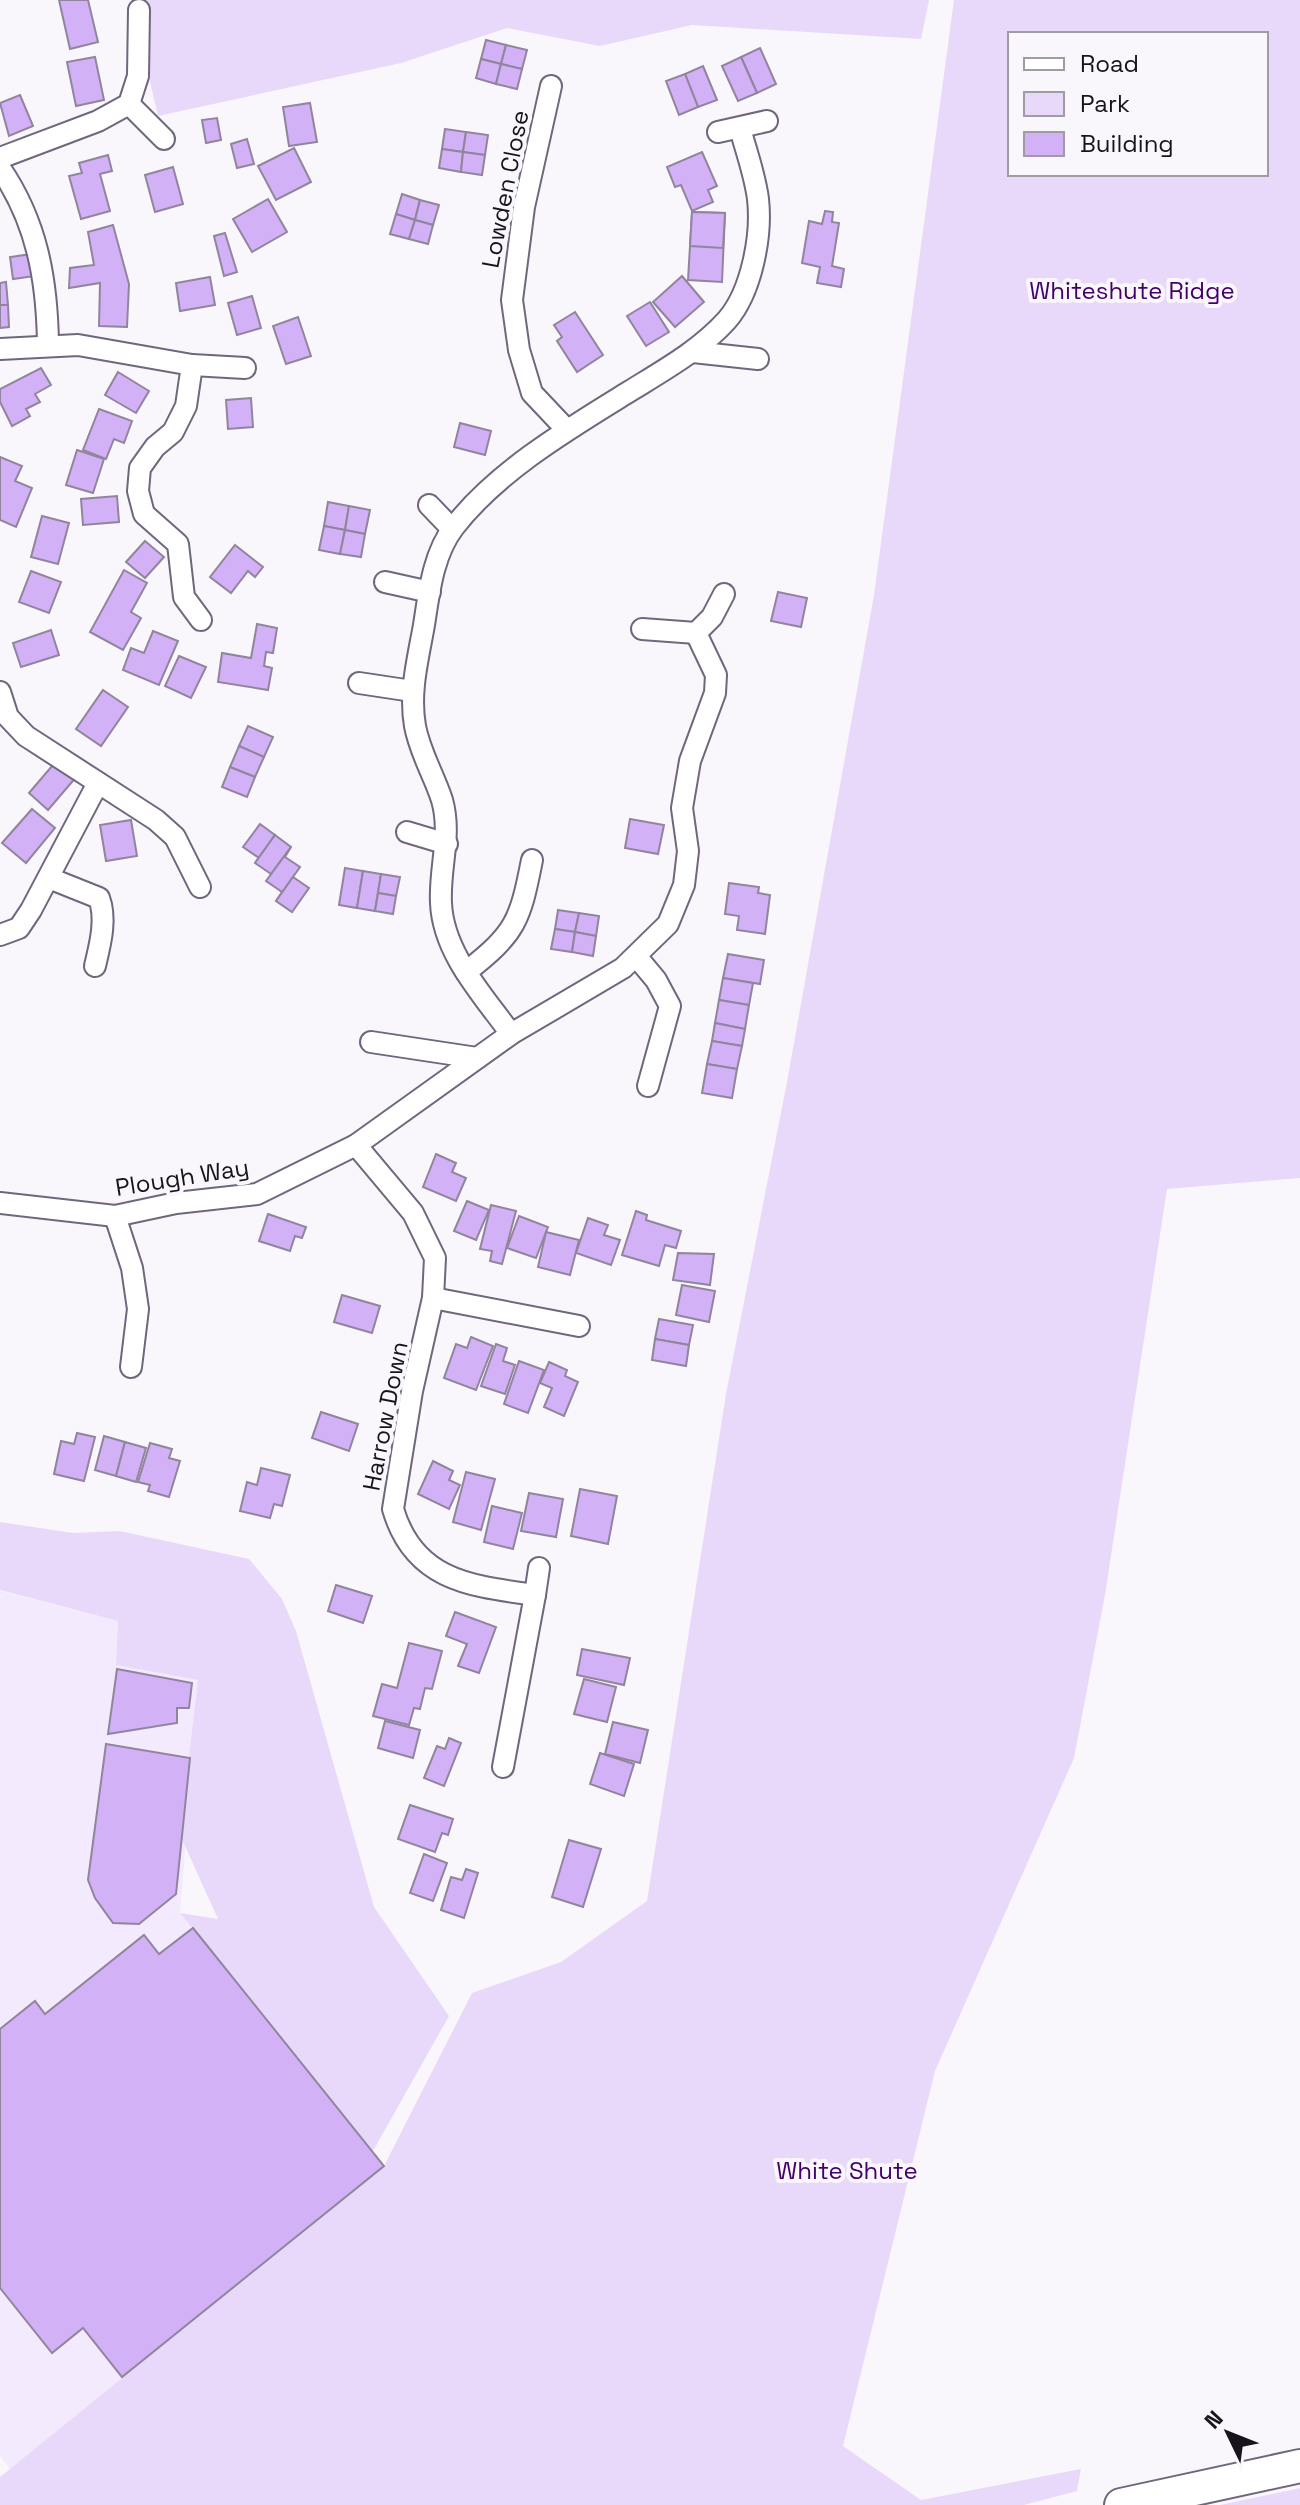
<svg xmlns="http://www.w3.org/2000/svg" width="1300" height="2505" font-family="'Space Grotesk',sans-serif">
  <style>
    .built { fill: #f3eafe }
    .green { fill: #e8d9fb; fill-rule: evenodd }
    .building { fill: #d2b1f7; stroke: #90859d; stroke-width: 2 }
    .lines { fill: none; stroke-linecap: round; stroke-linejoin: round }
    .minor-casing { stroke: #70667d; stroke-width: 24 }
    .primary-casing { stroke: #70667d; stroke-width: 36 }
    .minor { stroke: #fff; stroke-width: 20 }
    .primary { stroke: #fff; stroke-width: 32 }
    .labels { text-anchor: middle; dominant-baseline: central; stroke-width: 8; stroke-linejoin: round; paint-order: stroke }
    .street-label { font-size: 24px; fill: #18141d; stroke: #f9f7fc }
    .park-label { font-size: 24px; fill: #43006b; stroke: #f9f7fc }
  </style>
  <rect width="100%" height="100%" fill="#f9f7fc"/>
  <path class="built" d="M0 1591 118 1621 116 1665 199 1680 180 1913 384 2166 11 2470 0 2456Z"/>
  <g class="green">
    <path d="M131 0H929L921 39 692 25 600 46 507 28 401 63 158 116Z"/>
    <path d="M954 0H1300V1178L1167 1189 1105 1595 1074 1758 935 2071 843 2446 921 2500 1081 2469 1077 2491 1024 2505H0V2477L384 2166 472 1993 561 1962 647 1901 726 1394 787 1082 874 595ZM1010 34H1266V174H1010Z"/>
    <path d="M0 1522 73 1533 120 1531 249 1559 282 1599 296 1631 374 1907 449 2016 373 2151 180 1913 218 1919 180 1835 198 1680 116 1665 118 1621 0 1590Z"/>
    <path d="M1300 2488V2505H1220Z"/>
  </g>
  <g class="building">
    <path d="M59 0H88L98 42 70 49Z"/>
    <path d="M486 40 506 45 501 64 481 59Z"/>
    <path d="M506 45 527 50 522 69 501 64Z"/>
    <path d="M760 48 776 84 757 93 741 57Z"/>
    <path d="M95 57 104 100 76 106 67 62Z"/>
    <path d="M741 57 757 93 738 101 722 66Z"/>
    <path d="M481 59 501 64 496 84 476 78Z"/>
    <path d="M501 64 522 69 517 89 496 84Z"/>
    <path d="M703 66 717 100 698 107 685 74Z"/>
    <path d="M685 74 698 107 679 115 666 81Z"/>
    <path d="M20 95 33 126 9 136 0 103Z"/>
    <path d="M310 103 317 142 289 146 283 107Z"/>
    <path d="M217 118 221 140 206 143 202 120Z"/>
    <path d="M445 129 466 132 463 152 442 149Z"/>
    <path d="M466 132 488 135 485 155 463 152Z"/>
    <path d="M247 139 254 164 237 168 231 144Z"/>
    <path d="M294 148 311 182 276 200 258 166Z"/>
    <path d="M442 149 463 152 461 172 439 168Z"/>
    <path d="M463 152 485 155 482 175 461 172Z"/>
    <path d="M702 152 717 186 708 190 713 202 692 211 681 185 675 187 667 167Z"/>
    <path d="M108 155 112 171 100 174 110 211 81 219 69 176 82 173 79 163Z"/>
    <path d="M173 167 183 204 155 212 145 175Z"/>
    <path d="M402 194 420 200 415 220 396 214Z"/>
    <path d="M268 199 287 232 252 252 233 219Z"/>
    <path d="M420 200 439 205 433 225 415 220Z"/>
    <path d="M825 211 833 212 832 222 839 223 832 266 844 269 841 287 817 283 820 267 802 263 809 221 822 224Z"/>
    <path d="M692 212 725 213 722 282 688 280Z"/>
    <path d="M692 212 725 213 723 248 690 246Z"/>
    <path d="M396 214 415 220 409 239 390 234Z"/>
    <path d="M415 220 433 225 428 244 409 239Z"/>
    <path d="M113 225 129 284 127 327 99 326 100 283 69 288 70 268 94 265 88 232Z"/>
    <path d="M225 233 237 272 224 276 214 236Z"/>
    <path d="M32 254 35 276 13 279 10 257Z"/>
    <path d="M682 276 704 302 675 327 653 302Z"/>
    <path d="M210 277 215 305 180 311 176 283Z"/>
    <path d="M6 282 8 305H0V283Z"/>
    <path d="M252 296 261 328 237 335 228 303Z"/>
    <path d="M650 302 669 332 646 346 627 316Z"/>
    <path d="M0 305H8L9 327 0 328Z"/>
    <path d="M575 312 603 355 577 372 557 341 562 337 554 325Z"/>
    <path d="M298 317 311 356 286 364 273 326Z"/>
    <path d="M41 368 51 385 35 394 40 402 26 409 30 416 12 426 0 402V389Z"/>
    <path d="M118 372 149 391 136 413 105 395Z"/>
    <path d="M251 398 253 427 228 429 226 400Z"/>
    <path d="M99 409 132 421 124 443 114 439 106 459 83 450Z"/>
    <path d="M460 423 491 431 485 455 454 447Z"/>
    <path d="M77 450 104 459 93 493 66 485Z"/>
    <path d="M0 457 22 466 15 481 32 488 16 527 0 520Z"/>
    <path d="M117 496 119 522 83 525 81 499Z"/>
    <path d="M328 502 349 506 345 530 324 526Z"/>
    <path d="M349 506 370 510 365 534 345 530Z"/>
    <path d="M42 516 69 523 58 564 31 557Z"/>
    <path d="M324 526 345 530 340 554 319 550Z"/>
    <path d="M345 530 365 534 361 557 340 554Z"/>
    <path d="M145 541 164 557 145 578 126 562Z"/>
    <path d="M235 545 263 567 255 577 248 571 231 593 210 577Z"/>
    <path d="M124 570 147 583 131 612 141 618 123 650 90 632Z"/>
    <path d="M31 571 61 582 49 613 19 602Z"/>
    <path d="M778 592 807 598 801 627 771 621Z"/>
    <path d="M257 624 277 628 273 653 266 652 264 666 272 668 268 690 218 682 222 653 251 658Z"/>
    <path d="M51 630 59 655 21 667 13 643Z"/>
    <path d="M153 631 178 641 159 685 123 670 131 648 144 653Z"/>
    <path d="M179 656 206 667 191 698 165 686Z"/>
    <path d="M103 690 128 707 101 746 76 729Z"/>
    <path d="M248 726 273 737 264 757 239 746Z"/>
    <path d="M239 746 264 757 255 777 230 767Z"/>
    <path d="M58 759 77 776 48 810 29 793Z"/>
    <path d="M230 767 255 777 247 797 222 787Z"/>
    <path d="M32 809 55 828 26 863 2 843Z"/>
    <path d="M630 819 664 825 658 854 625 848Z"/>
    <path d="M131 820 137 856 106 861 100 825Z"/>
    <path d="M260 824 275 835 255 863 259 858 243 847Z"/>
    <path d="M275 835 291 847 271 874 255 863Z"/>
    <path d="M291 847 285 857 300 867 276 901 282 892 266 881Z"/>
    <path d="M345 868 363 871 357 908 339 905Z"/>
    <path d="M363 871 381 874 375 911 357 908Z"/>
    <path d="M381 874 400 877 396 896 378 893Z"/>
    <path d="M293 877 309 888 292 912 276 901Z"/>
    <path d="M729 883 759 887 758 893 770 895 765 934 737 930 739 916 725 914Z"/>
    <path d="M378 893 396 896 393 914 375 911Z"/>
    <path d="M558 910 579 913 575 932 555 929Z"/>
    <path d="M579 913 599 916 596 936 575 932Z"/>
    <path d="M555 929 575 932 572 952 551 949Z"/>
    <path d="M575 932 596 936 593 956 572 952Z"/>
    <path d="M728 954 764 960 760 984 723 978Z"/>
    <path d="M723 978 753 983 749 1005 719 1000Z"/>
    <path d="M719 1000 749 1005 745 1029 715 1023Z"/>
    <path d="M715 1023 745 1029 742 1046 712 1041Z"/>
    <path d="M712 1041 742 1046 737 1069 707 1064Z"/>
    <path d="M707 1064 737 1069 732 1098 702 1093Z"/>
    <path d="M436 1154 456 1163 452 1172 466 1178 456 1201 423 1187Z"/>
    <path d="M467 1201 489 1210 476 1240 454 1231Z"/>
    <path d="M491 1205 516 1211 502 1264 490 1261 492 1251 480 1249Z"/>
    <path d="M636 1211 647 1215 646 1220 681 1231 676 1248 665 1245 659 1266 622 1255Z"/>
    <path d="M268 1214 306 1227 302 1238 295 1236 290 1251 259 1241Z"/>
    <path d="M519 1216 548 1227 536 1258 507 1248Z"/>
    <path d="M588 1218 608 1225 604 1235 620 1240 611 1265 576 1253Z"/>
    <path d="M546 1232 579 1240 570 1275 538 1267Z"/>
    <path d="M678 1253 714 1254 710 1285 673 1280Z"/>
    <path d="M682 1285 715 1291 709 1322 676 1315Z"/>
    <path d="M342 1295 380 1306 372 1333 334 1322Z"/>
    <path d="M659 1319 693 1325 689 1345 655 1339Z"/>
    <path d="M471 1337 493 1346 476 1390 444 1378 456 1344 467 1348Z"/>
    <path d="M655 1339 689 1345 686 1366 652 1360Z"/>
    <path d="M496 1344 507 1348 503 1361 515 1365 505 1394 481 1386Z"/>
    <path d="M519 1361 544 1370 528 1413 504 1404Z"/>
    <path d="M549 1362 567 1370 565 1376 578 1382 564 1416 544 1407 552 1388 540 1383Z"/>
    <path d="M321 1412 358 1424 349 1451 312 1438Z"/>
    <path d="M77 1433 95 1437 84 1481 54 1474 61 1441 74 1444Z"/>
    <path d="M104 1436 125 1442 116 1476 95 1470Z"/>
    <path d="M125 1442 146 1448 136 1482 116 1476Z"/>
    <path d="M150 1443 172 1449 169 1458 180 1461 169 1497 148 1491 150 1485 138 1482Z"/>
    <path d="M433 1461 453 1471 449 1480 460 1485 449 1509 418 1494Z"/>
    <path d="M261 1468 290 1475 282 1506 274 1504 270 1518 240 1511 247 1482 257 1485Z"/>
    <path d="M466 1472 495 1479 481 1530 453 1522Z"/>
    <path d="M580 1489 617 1496 608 1544 571 1536Z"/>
    <path d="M529 1493 563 1499 556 1537 521 1531Z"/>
    <path d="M492 1506 522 1513 513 1549 484 1542Z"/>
    <path d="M336 1585 372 1596 363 1623 328 1611Z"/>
    <path d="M455 1612 496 1627 479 1673 458 1666 467 1644 446 1636Z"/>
    <path d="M409 1643 442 1651 432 1689 425 1688 420 1709 414 1708 409 1725 373 1716 382 1684 397 1688Z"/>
    <path d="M582 1649 630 1658 624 1685 577 1675Z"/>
    <path d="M117 1669 192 1683 189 1708H177V1723L108 1734Z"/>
    <path d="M584 1679 616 1687 607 1722 574 1714Z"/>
    <path d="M385 1721 420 1730 413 1758 378 1748Z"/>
    <path d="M613 1722 648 1730 640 1763 605 1754Z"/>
    <path d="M449 1738 461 1743 444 1786 424 1778 437 1746 445 1749Z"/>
    <path d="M106 1744 190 1758 176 1894 139 1924 113 1923 95 1898 88 1880Z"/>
    <path d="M600 1753 634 1764 624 1796 590 1784Z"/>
    <path d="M410 1805 453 1819 448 1835 442 1833 435 1852 398 1839Z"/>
    <path d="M569 1840 601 1849 583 1907 552 1897Z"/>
    <path d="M424 1854 447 1863 433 1901 410 1893Z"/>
    <path d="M466 1869 478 1873 464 1918 441 1910 451 1877 462 1880Z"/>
    <path d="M193 1928 384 2166 122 2377 83 2328 52 2353 0 2288V2029L35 2001 45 2014 144 1935 159 1954Z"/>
  </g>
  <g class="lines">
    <g class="minor-casing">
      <g id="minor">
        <path d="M551 86 524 207 512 300 519 350 532 393 566 429"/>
        <path d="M129 104 164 139"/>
        <path d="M718 132 767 121"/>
        <path d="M0 158 98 121 129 104 138 76 139 10"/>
        <path d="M0 168C37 222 47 279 48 344"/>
        <path d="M0 349 78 345 192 365 186 406 173 432 155 447 140 468 138 491 144 514 178 544 184 597 201 620"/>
        <path d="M693 352 758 359"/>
        <path d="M192 365 245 368"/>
        <path d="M429 505 452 529"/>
        <path d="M385 582 430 592"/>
        <path d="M642 629 696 633 712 617 724 594"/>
        <path d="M359 683 412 691"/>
        <path d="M0 692 8 717 26 736 156 820 175 837 200 887"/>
        <path d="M407 832 447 844"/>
        <path d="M49 878 99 898C107 919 100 945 95 966"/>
        <path d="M0 935 19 928 31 910 98 783"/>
        <path d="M636 956 656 980 670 1006 648 1086"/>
        <path d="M466 972C516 933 520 921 532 860"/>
        <path d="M511 1034C483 995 443 953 441 903 439 868 452 835 442 800 434 775 420 753 415 726 409 692 418 659 424 625 429 593 433 554 454 527 497 471 570 428 630 391 664 370 700 350 727 320 752 291 762 235 758 199 755 175 746 151 740 128"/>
        <path d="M371 1042 477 1058"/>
        <path d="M356 1145 413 1213 435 1258 433 1298 412 1391 393 1509C414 1581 471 1586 535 1595L503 1767"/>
        <path d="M0 1203 115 1216 176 1203 257 1194 356 1145 511 1034 623 968 668 924 684 885 688 851 682 808 690 761 715 693 716 675 696 633"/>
        <path d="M115 1216 132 1268 138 1309 131 1367"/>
        <path d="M433 1298 579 1326"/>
        <path d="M535 1595 539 1568"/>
      </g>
    </g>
    <g class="primary-casing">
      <path id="primary" d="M1121 2505 1300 2466"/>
    </g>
    <use href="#minor" class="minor"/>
    <use href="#primary" class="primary"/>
  </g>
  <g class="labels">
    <g class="street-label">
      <text transform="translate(505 189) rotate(-79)">Lowden Close</text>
      <text transform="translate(182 1177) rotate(-9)">Plough Way</text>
      <text transform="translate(385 1416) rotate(-79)">Harrow Down</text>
    </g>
    <g class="park-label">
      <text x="1132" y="290">Whiteshute Ridge</text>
      <text x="847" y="2170">White Shute</text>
    </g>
  </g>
  <rect x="1008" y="32" width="260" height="144" fill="#f9f7fc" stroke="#9f9ca3" stroke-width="2"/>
  <rect x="1024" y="58" width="40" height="12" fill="#ffffff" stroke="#9f9ca3" stroke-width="2"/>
  <text x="1080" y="72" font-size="24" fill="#18141d">Road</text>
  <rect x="1024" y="92" width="40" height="24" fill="#e8d9fb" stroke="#9f9ca3" stroke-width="2"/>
  <text x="1080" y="112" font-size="24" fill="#18141d">Park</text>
  <rect x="1024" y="132" width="40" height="24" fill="#d2b1f7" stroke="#9f9ca3" stroke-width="2"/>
  <text x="1080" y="152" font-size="24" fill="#18141d">Building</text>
  <g transform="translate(1228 2433) rotate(313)" stroke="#f9f7fc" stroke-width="6" paint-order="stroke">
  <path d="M0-6L14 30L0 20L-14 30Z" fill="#18141d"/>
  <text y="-12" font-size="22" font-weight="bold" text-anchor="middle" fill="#18141d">N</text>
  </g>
</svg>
